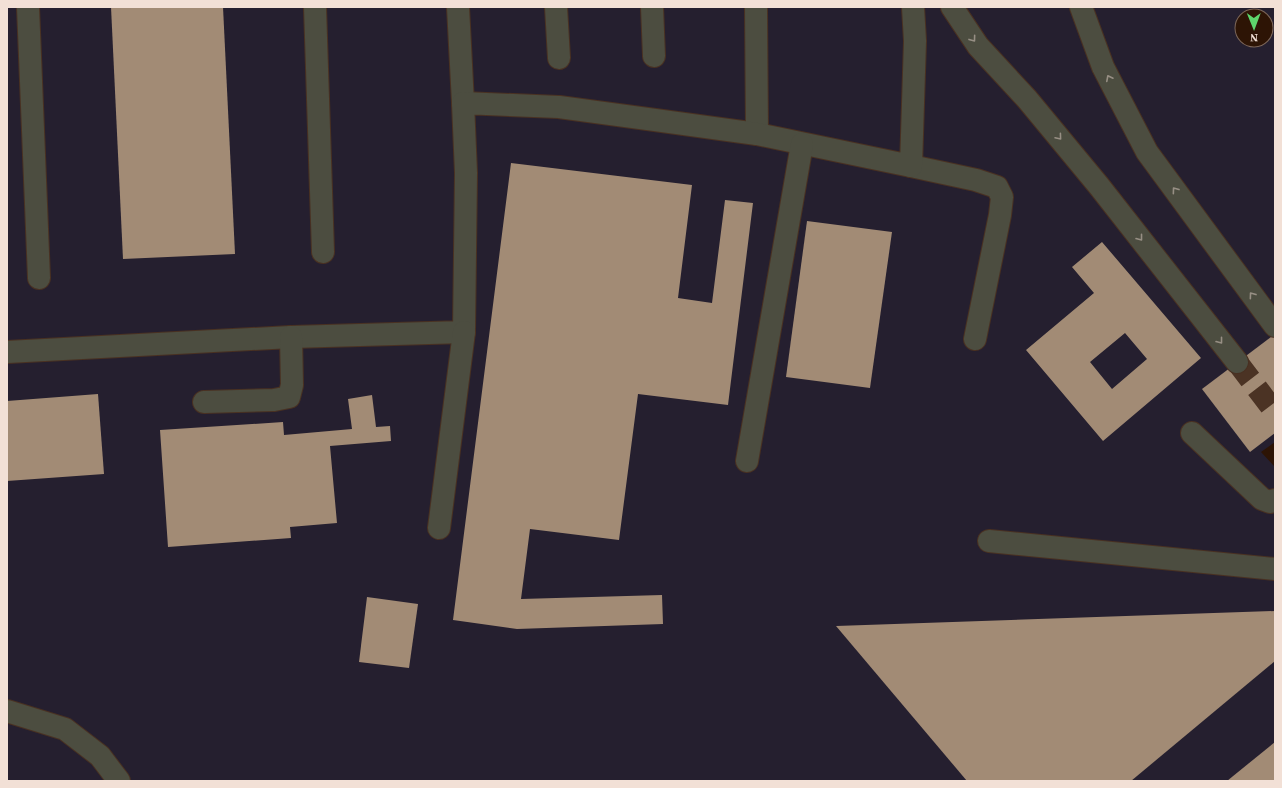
<svg xmlns="http://www.w3.org/2000/svg" width="1282" height="788" font-family="'Source Serif 4',serif">
  <style>
    .industrial { fill: #251f2f; fill-rule: evenodd }
    .building { fill: #a28b75; fill-rule: evenodd }
    .lines { fill: none; stroke-linecap: round; stroke-linejoin: round }
    .minor-tunnel { stroke: #4b3324; stroke-width: 22; stroke-dasharray: 22 11; stroke-linecap: butt }
    .minor-casing { stroke: #493122; stroke-width: 24 }
    .minor { stroke: #4c4d40; stroke-width: 22 }
    .oneway { stroke: #978f84 }
  </style>
  <rect width="100%" height="100%" fill="#2d1405"/>
  <path class="industrial" d="M7 7H1275V442L1261 452 1275 467V781H7ZM1242 16H1266V40H1242Z"/>
  <g class="building">
    <path d="M111 7H223L235 254 123 259Z"/>
    <path d="M511 163 692 185 678 298 712 303 725 200 753 203 728 405 638 394 619 540 530 529 521 599 662 595 663 624 517 629 453 620Z"/>
    <path d="M807 221 892 232 870 388 786 377Z"/>
    <path d="M1102 242 1201 358 1103 441 1026 350 1094 293 1072 267ZM1125 333 1147 359 1112 389 1090 362Z"/>
    <path d="M1275 334V433L1250 452 1202 389Z"/>
    <path d="M98 394 104 474 7 481V401Z"/>
    <path d="M372 395 376 427 390 426 391 441 330 446 337 523 290 527 291 538 168 547 160 430 283 422 284 435 352 429 348 399Z"/>
    <path d="M367 597 418 604 409 668 359 662Z"/>
    <path d="M1275 611V661L1131 781H967L836 626Z"/>
    <path d="M1275 742V781H1227Z"/>
  </g>
  <g class="lines">
    <path class="minor-tunnel" d="M1237 362 1275 412"/>
    <g class="minor-casing">
      <g id="minor">
        <path d="M28 7 39 278"/>
        <path d="M315 7 323 252"/>
        <path d="M458 7 463 103"/>
        <path d="M556 7 559 58"/>
        <path d="M652 7 654 56"/>
        <path d="M756 7 757 134"/>
        <path d="M952 7 978 46 1027 99 1099 186 1237 362"/>
        <path d="M1081 7 1103 67 1147 152 1275 326"/>
        <path d="M911 166 976 180 997 187 1002 197 1000 215 975 339"/>
        <path d="M7 352 291 337 464 332 466 173 463 103 559 107 655 120 757 134 911 166 915 41 913 7"/>
        <path d="M204 402 274 400 289 397 292 385 291 337"/>
        <path d="M1192 433 1262 499 1270 502 1275 500"/>
        <path d="M747 461 802 144"/>
        <path d="M439 528 464 332"/>
        <path d="M989 541 1275 569"/>
        <path d="M7 711 65 729 100 756 119 781"/>
      </g>
    </g>
    <use href="#minor" class="minor"/>
  </g>
  <defs><path id="oneway-chevron" d="M-2-3.5L2.5 0L-2 3.5" fill="none" stroke-width="1.6" stroke-linecap="round" stroke-linejoin="round"/></defs>
  <g class="oneway">
    <use href="#oneway-chevron" transform="translate(973 39) rotate(54)"/>
    <use href="#oneway-chevron" transform="translate(1109 78) rotate(-117)"/>
    <use href="#oneway-chevron" transform="translate(1059 137) rotate(50)"/>
    <use href="#oneway-chevron" transform="translate(1175 190) rotate(-126)"/>
    <use href="#oneway-chevron" transform="translate(1140 238) rotate(52)"/>
    <use href="#oneway-chevron" transform="translate(1252 295) rotate(-126)"/>
    <use href="#oneway-chevron" transform="translate(1220 341) rotate(52)"/>
  </g>
  <rect width="1282" height="788" fill="none" stroke="#f2e0d6" stroke-width="16"/>
  <g transform="translate(1254 28) rotate(179)"><circle r="19" fill="#2d1405" stroke="#7c6659"/>
  <path d="M0-3L7 15L0 10L-7 15Z" fill="#5ed56c"/>
  <text y="-6" font-size="11" font-weight="bold" text-anchor="middle" fill="#f2e0d6">N</text>
  </g>
</svg>
